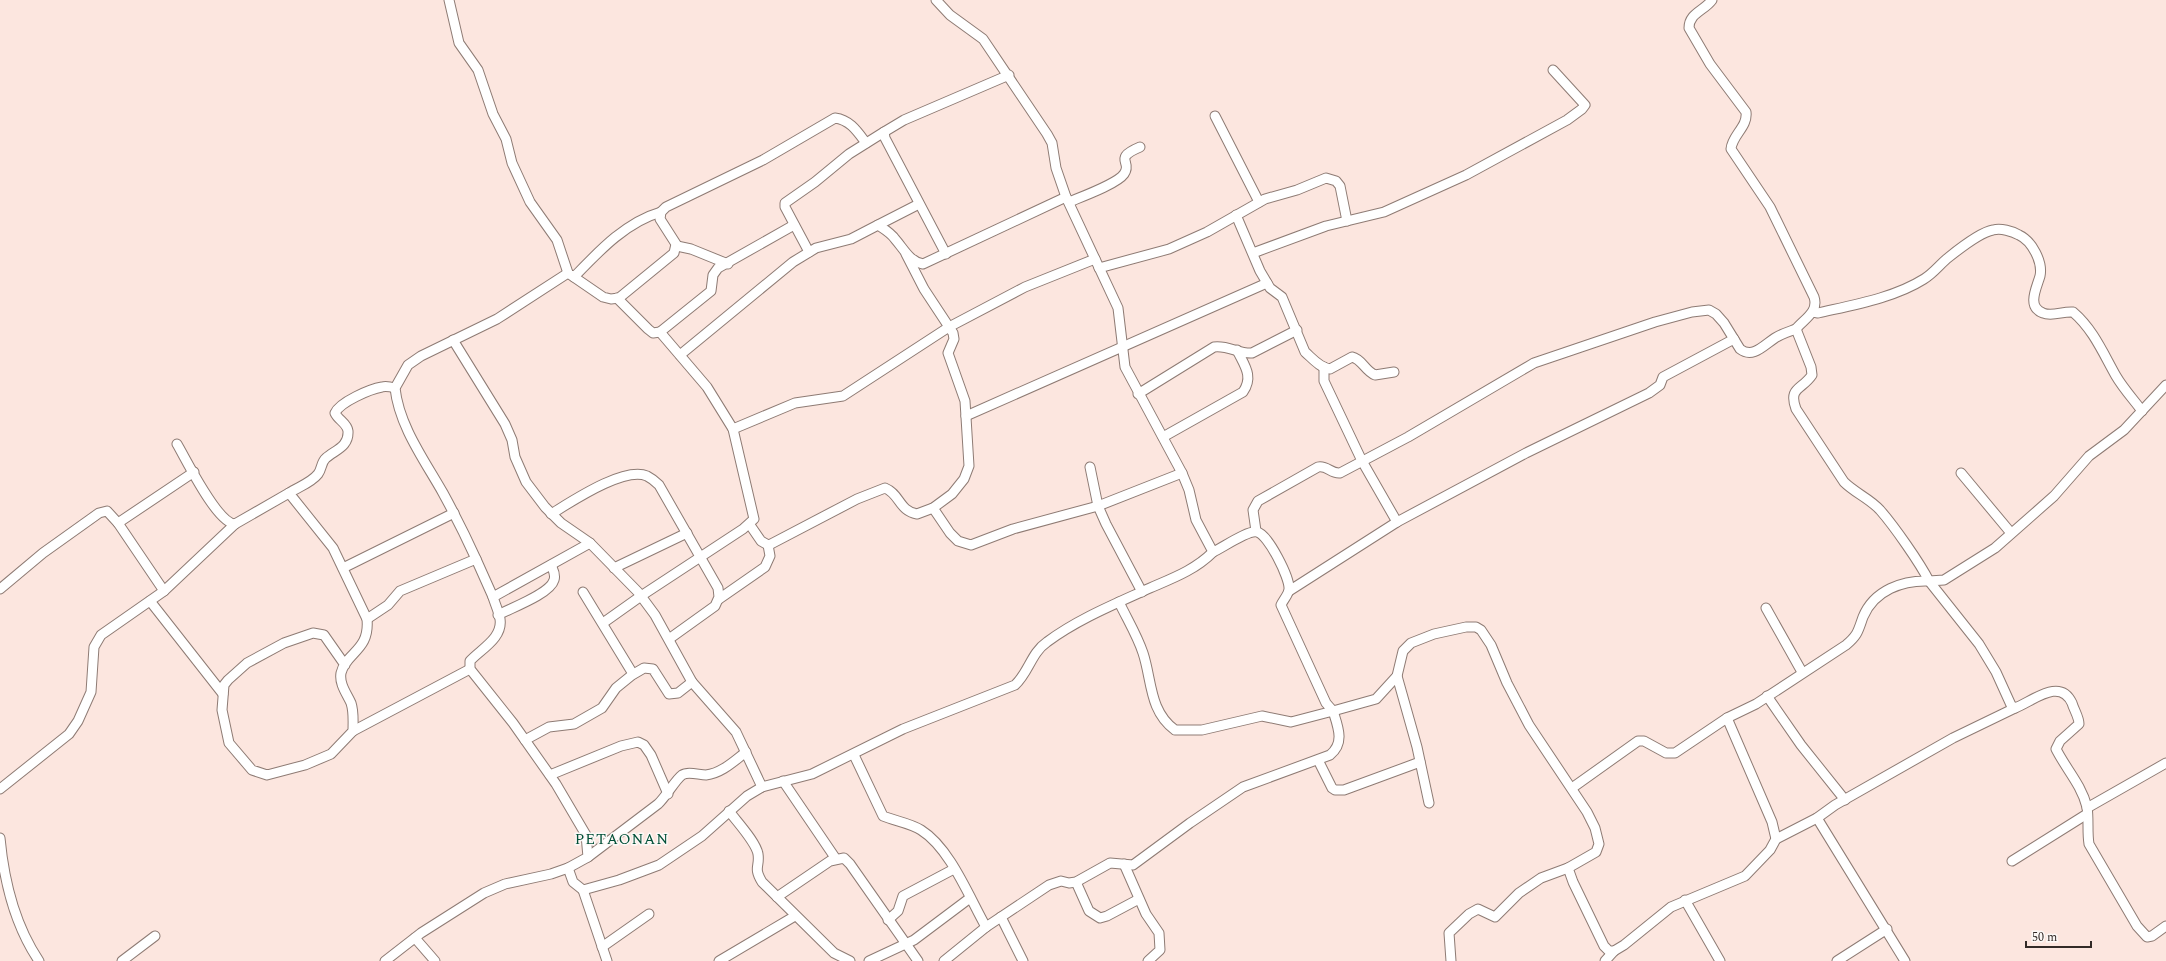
<svg xmlns="http://www.w3.org/2000/svg" width="2166" height="961" font-family="Spectral,serif">
  <style>
    .lines { fill: none; stroke-linecap: round; stroke-linejoin: round }
    .street-casing { stroke: #8e7b74; stroke-width: 11 }
    .street { stroke: #fff; stroke-width: 9 }
    .labels { text-anchor: middle; dominant-baseline: central; stroke-width: 3; stroke-linejoin: round; paint-order: stroke }
    .quarter-label { font-size: 15px; letter-spacing: 1px; fill: #004f37; stroke: #fcf8f6 }
  </style>
  <rect width="100%" height="100%" fill="#fce6df"/>
  <g class="lines">
    <g class="street-casing">
      <g id="street">
        <path d="M449 0 459 43 478 70 493 114 506 139 512 163 530 202 557 240 568 273 603 297 611 299 619 298 674 253 676 244 660 219 661 212 666 207 763 160 835 118C850 120 857 131 866 143"/>
        <path d="M1712 0C1704 11 1689 13 1689 28L1710 64 1746 112C1748 127 1732 135 1731 149L1770 207 1814 297C1819 312 1804 319 1796 329"/>
        <path d="M1215 116 1259 202"/>
        <path d="M1069 202C1081 197 1117 184 1124 174 1133 161 1112 159 1140 147"/>
        <path d="M1236 215 1260 271 1270 288 1282 297 1305 352C1312 358 1320 368 1330 369L1352 357C1362 359 1365 371 1375 375L1394 372"/>
        <path d="M878 225 919 204"/>
        <path d="M677 246 691 249 728 264"/>
        <path d="M809 252 785 207V203L815 182 849 154 884 132"/>
        <path d="M1253 253 1326 226 1384 212 1466 175 1567 120 1582 109 1585 105 1553 70"/>
        <path d="M946 254 885 138 884 132 904 120 1009 75"/>
        <path d="M1099 268 1169 249 1207 232 1265 199 1297 190 1326 178 1336 181 1340 186 1347 221"/>
        <path d="M574 277C599 251 626 222 661 212"/>
        <path d="M617 298 648 329 653 333 660 332"/>
        <path d="M1813 312 1818 313C1853 305 1894 298 1924 279 1934 273 1940 264 1949 257 1959 249 1981 232 1993 230 2001 228 2012 231 2019 235 2032 241 2043 262 2040 276 2037 287 2026 307 2043 313 2052 317 2063 311 2073 312 2093 329 2103 353 2116 376 2123 388 2133 399 2142 411"/>
        <path d="M453 340 505 424 512 440 515 457 526 482 545 507 561 523 590 543 638 592 655 615 692 682 736 732 762 787"/>
        <path d="M680 355 793 262 816 248 851 239 878 225C884 229 891 233 895 239 904 249 909 261 923 264L1066 197"/>
        <path d="M1324 367V381L1362 461 1397 522"/>
        <path d="M2166 385 2124 430 2089 456 2054 496 1995 548 1944 580 1929 581 1979 644 1996 672 2011 705 2015 708C2033 701 2060 677 2072 703 2074 710 2079 717 2079 724L2060 741 2056 749C2066 769 2081 784 2087 807 2089 819 2087 832 2089 844L2137 926 2147 937 2152 936 2166 926"/>
        <path d="M1138 394 1214 347C1228 345 1239 354 1252 353L1297 330"/>
        <path d="M966 416 1267 283"/>
        <path d="M733 429 795 403 843 396 949 327 1025 287 1095 259"/>
        <path d="M1163 437 1243 392C1254 376 1244 365 1237 350"/>
        <path d="M177 444C187 461 217 523 235 524L289 493"/>
        <path d="M1090 467 1098 506 1106 524 1142 592"/>
        <path d="M1961 473 2011 533"/>
        <path d="M933 508 950 533 958 541 971 545 1013 529 1098 506 1182 473"/>
        <path d="M551 514C571 502 624 466 647 476 651 478 656 482 659 485L718 588 719 597 715 606 669 639"/>
        <path d="M118 523 194 472"/>
        <path d="M750 525 761 541 768 545 771 544 857 499 885 488C900 494 899 511 917 514L933 508 952 494 964 479 969 466 965 401 948 353 954 339 953 333 924 289 906 254"/>
        <path d="M1256 531 1253 510 1258 501 1318 467C1327 465 1331 474 1340 473L1408 437 1534 363 1655 322 1692 312 1709 310 1716 314 1724 323 1740 349C1753 359 1764 345 1775 338 1781 334 1788 332 1796 329L1811 367 1812 375C1802 390 1788 387 1796 409L1844 482C1855 493 1869 498 1880 510 1894 526 1920 563 1929 581 1903 580 1874 590 1863 617 1858 631 1858 635 1846 645L1756 704 1727 718 1675 753H1666L1644 741H1638L1572 788"/>
        <path d="M1213 552C1222 548 1248 530 1257 532 1268 534 1290 578 1289 589 1289 594 1283 600 1281 605L1326 703 1333 711 1376 699 1397 676 1403 651 1411 643 1434 634 1466 627H1476L1481 630 1491 645 1507 683 1529 725 1587 812 1595 828 1599 844 1596 852 1568 868 1573 882 1604 946 1609 951H1614L1624 945 1671 907 1745 876 1770 850 1776 839 1772 822 1727 718"/>
        <path d="M476 559C466 537 455 515 443 493 425 461 399 426 395 388L408 365 421 356 497 319 568 273"/>
        <path d="M343 568 454 513"/>
        <path d="M614 568 687 533"/>
        <path d="M0 589 43 553 99 513 107 511 118 523 164 591"/>
        <path d="M1289 591 1397 522 1526 453 1649 393 1660 385 1663 377 1734 339"/>
        <path d="M583 592 633 674"/>
        <path d="M493 597C495 604 499 612 500 619 503 638 481 649 470 661V669L513 723 556 784 586 835 588 857 568 868"/>
        <path d="M719 599 765 567 770 556 768 545"/>
        <path d="M150 601 223 694"/>
        <path d="M1766 608 1802 672"/>
        <path d="M498 615C511 608 550 594 554 580 556 574 553 570 551 565"/>
        <path d="M367 619 388 605 400 591 476 559 493 597 590 543"/>
        <path d="M603 623 641 596 743 529 754 519 733 429 707 387 660 332 711 291 713 275 718 268 794 225"/>
        <path d="M345 665 324 635 313 633 284 643 247 663 228 680 224 685 222 710 229 743 252 770 267 775 305 765 331 754 353 731C353 721 354 712 351 703 347 694 339 684 341 673 346 652 370 651 367 619L333 548 289 493C298 487 311 483 318 474 322 469 321 462 326 458 335 450 349 447 348 431 347 423 338 420 335 413 340 402 370 389 382 387 386 386 391 387 395 388"/>
        <path d="M1397 676 1417 747 1429 803"/>
        <path d="M1767 696 1801 745 1845 800"/>
        <path d="M353 731 470 669"/>
        <path d="M525 740 549 727 574 724 602 708 616 688 632 675 644 668 653 669 669 694 678 693 692 682"/>
        <path d="M854 755 883 816C895 821 910 823 921 830 950 848 969 897 986 927L1049 885 1061 881 1069 883 1076 882 1110 863 1133 865 1190 823 1243 787 1330 755C1345 743 1338 727 1333 711L1291 722 1262 716 1202 730H1175C1149 711 1152 680 1143 653 1137 635 1127 619 1119 602"/>
        <path d="M1318 760 1332 788 1335 790H1344L1420 762"/>
        <path d="M550 775 621 746 638 742 644 745 651 755 668 794"/>
        <path d="M783 781 836 859"/>
        <path d="M0 789 69 734 78 721 91 692 94 647 101 635 164 591 235 524"/>
        <path d="M2087 808 2166 763"/>
        <path d="M729 811C737 822 756 842 758 854 760 867 753 867 762 882L834 953 850 961"/>
        <path d="M1817 818 1905 961"/>
        <path d="M0 838C4 881 14 924 39 961"/>
        <path d="M1776 839 1817 818 1835 805 1953 738 2015 708"/>
        <path d="M588 857 658 804C665 798 676 779 682 775 688 771 699 775 706 775 722 773 734 761 746 752"/>
        <path d="M2012 861 2087 814"/>
        <path d="M1124 864 1146 914 1159 933 1160 950 1148 961"/>
        <path d="M1076 882 1089 911 1100 918 1107 916 1139 899"/>
        <path d="M583 890 607 961"/>
        <path d="M777 897 830 861 844 858 850 864 918 961"/>
        <path d="M1685 900 1720 961"/>
        <path d="M1001 917 1023 961"/>
        <path d="M888 920 898 911 903 896 954 869"/>
        <path d="M415 938 435 961"/>
        <path d="M602 947 649 914"/>
        <path d="M122 961 155 936"/>
        <path d="M385 961 421 933 484 893 505 884 551 874 568 868 573 882 583 890 619 880 659 865 702 836 747 796 762 787 812 774 903 729 1015 685C1029 672 1031 653 1047 642 1078 619 1115 604 1150 588 1173 578 1195 570 1213 552L1196 520 1189 490 1182 473 1125 367 1118 308 1066 197 1056 168 1052 143 1047 134 983 39 950 15 936 0"/>
        <path d="M719 961 795 916"/>
        <path d="M869 961 914 940 970 898"/>
        <path d="M944 961 986 927"/>
        <path d="M1451 961 1449 933 1469 914 1478 909 1495 917 1519 893 1541 878 1568 868"/>
        <path d="M1605 961 1614 951"/>
        <path d="M1837 961 1887 929"/>
      </g>
    </g>
    <use href="#street" class="street"/>
  </g>
  <g class="labels">
    <g class="quarter-label">
      <text x="622" y="839">PETAONAN</text>
    </g>
  </g>
  <path d="M2026 941v6h65v-6" fill="none" stroke="#322a27" stroke-width="2"/>
  <text x="2032" y="941" font-size="12" fill="#322a27" stroke="#fcf8f6" stroke-width="3" paint-order="stroke">50 m</text>
</svg>
